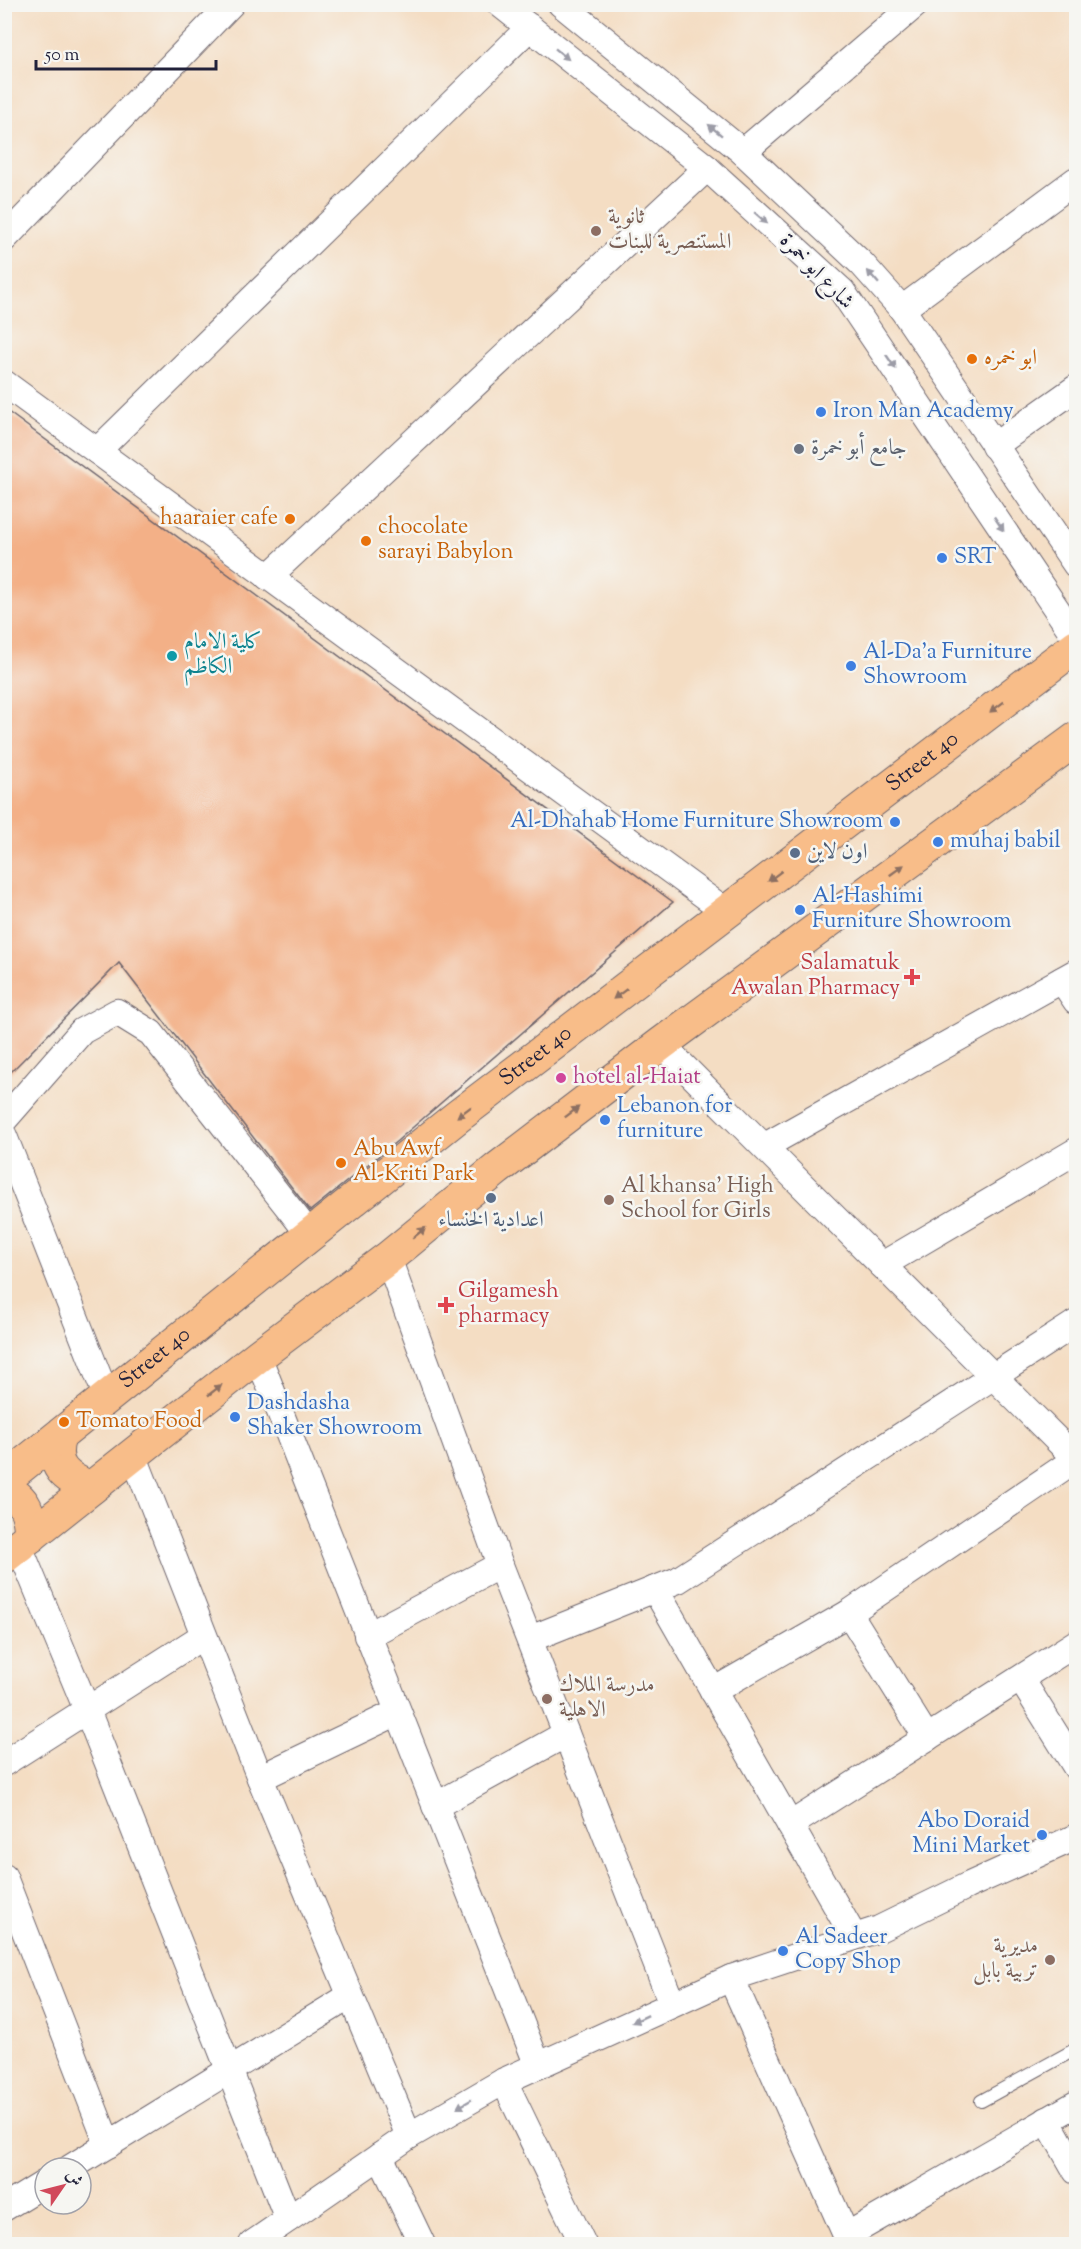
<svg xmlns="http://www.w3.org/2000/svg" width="1081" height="2249" font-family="'Sorts Mill Goudy',Amiri,serif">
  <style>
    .building { fill: #f3b087 }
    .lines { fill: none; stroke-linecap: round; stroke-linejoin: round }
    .lane-casing { stroke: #6c636b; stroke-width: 14 }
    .street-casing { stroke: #6c636b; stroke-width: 28 }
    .primary-casing { stroke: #6c636b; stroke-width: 35 }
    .lane { stroke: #fff; stroke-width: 12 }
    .street { stroke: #fff; stroke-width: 26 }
    .primary { stroke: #f8bd89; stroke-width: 33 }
    .oneway { fill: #9c9ca7 }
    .oneway2 { fill: #8d7062 }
    .education-dot { fill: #8d6e63; stroke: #f6f6f2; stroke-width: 2 }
    .food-dot { fill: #e8710a; stroke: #f6f6f2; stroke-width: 2 }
    .shop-dot { fill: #3f7fe0; stroke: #f6f6f2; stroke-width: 2 }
    .worship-dot { fill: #6b7280; stroke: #f6f6f2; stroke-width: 2 }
    .culture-dot { fill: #0f9aa8; stroke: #f6f6f2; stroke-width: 2 }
    .service-dot { fill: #5c6f8a; stroke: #f6f6f2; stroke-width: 2 }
    .health-dot { fill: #e0444e; stroke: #f6f6f2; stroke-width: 2 }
    .hotel-dot { fill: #d1479c; stroke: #f6f6f2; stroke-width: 2 }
    .labels { text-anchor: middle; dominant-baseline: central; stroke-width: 5; stroke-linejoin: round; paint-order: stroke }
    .education-label { font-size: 22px; fill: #785e54; stroke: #f6f6f2; text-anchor: start }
    .street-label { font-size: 22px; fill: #22223b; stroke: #f6f6f2 }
    .food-label { font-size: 22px; fill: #c56008; stroke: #f6f6f2; text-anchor: start }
    .shop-label { font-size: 22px; fill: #366cbe; stroke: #f6f6f2; text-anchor: start }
    .worship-label { font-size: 22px; fill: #5b616d; stroke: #f6f6f2; text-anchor: start }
    .culture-label { font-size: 22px; fill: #0d838f; stroke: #f6f6f2; text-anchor: start }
    .service-label { font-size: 22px; fill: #4e5e75; stroke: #f6f6f2; text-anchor: start }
    .health-label { font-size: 22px; fill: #be3a42; stroke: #f6f6f2; text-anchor: end }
    .hotel-label { font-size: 22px; fill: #b23c85; stroke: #f6f6f2; text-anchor: start }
  </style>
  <rect width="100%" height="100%" fill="#f6f6f2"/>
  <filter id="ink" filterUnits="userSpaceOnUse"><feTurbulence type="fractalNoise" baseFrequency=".0167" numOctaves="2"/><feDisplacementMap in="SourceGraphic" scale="12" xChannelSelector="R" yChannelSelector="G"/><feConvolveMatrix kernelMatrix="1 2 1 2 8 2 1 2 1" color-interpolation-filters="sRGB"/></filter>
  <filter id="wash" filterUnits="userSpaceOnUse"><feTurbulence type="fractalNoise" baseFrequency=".008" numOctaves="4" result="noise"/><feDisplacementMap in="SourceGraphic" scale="24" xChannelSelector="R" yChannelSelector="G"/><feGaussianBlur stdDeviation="1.35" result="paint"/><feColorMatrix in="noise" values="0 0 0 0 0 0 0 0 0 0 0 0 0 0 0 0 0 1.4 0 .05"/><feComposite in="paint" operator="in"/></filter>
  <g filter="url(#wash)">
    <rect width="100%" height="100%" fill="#f4ddc3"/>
    <g id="blocks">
      <path class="building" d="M4 409 673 902 397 1141 310 1211 119 963 4 1079Z"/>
    </g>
  </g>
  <g filter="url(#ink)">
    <use href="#blocks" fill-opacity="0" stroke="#6c636b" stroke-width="1.5"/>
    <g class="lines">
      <g class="lane-casing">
        <path id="lane" d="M981 2101 1076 2049"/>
      </g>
      <g class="street-casing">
        <g id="street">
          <path d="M500 4 707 168 842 291 1076 638"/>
          <path d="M561 4 743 152 862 264 902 309 1076 565"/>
          <path d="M743 152 916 4"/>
          <path d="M4 239 231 4"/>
          <path d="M902 309 1076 180"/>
          <path d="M4 383 727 912"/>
          <path d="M994 446 1076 388"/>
          <path d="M97 451 530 27"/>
          <path d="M268 577 707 168"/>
          <path d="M1062 980 1076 1001"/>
          <path d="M661 1044 1076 1459"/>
          <path d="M4 1120 82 1031 117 1012 151 1033 310 1235"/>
          <path d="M4 1136 107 1398"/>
          <path d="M765 1146 1076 972"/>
          <path d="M388 1258 500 1565 672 2004"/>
          <path d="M882 1265 1076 1151"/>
          <path d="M258 1356 538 2066"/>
          <path d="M133 1454 260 1778 409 2136"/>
          <path d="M19 1546 87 1710 288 2219"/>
          <path d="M655 1589 854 1937"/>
          <path d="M849 1613 927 1738"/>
          <path d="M367 1636 500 1565"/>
          <path d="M530 1639 678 1580 1076 1323"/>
          <path d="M1021 1679 1076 1767"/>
          <path d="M713 1691 849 1613 1076 1459"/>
          <path d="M4 1763 203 1636"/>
          <path d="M260 1778 398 1712"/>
          <path d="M435 1806 566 1734"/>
          <path d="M790 1825 1076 1643"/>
          <path d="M4 1877 108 2145"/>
          <path d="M731 1978 850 2244"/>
          <path d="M504 2081 583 2244"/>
          <path d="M1047 2120 1076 2171"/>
          <path d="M380 2156 422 2244"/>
          <path d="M70 2168 350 1996"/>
          <path d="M4 2208 45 2183"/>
          <path d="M846 2236 1076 2104"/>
          <path d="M252 2244 409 2136 504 2081 731 1978 879 1929 967 1886 1076 1837"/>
        </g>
      </g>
      <g class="primary-casing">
        <g id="primary">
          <path d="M59 1437C50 1466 65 1478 91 1488"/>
          <path id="s1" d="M4 1480 457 1117 1076 646"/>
          <path d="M4 1489C26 1498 30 1514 31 1536"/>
          <path d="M4 1557 258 1356 388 1258 497 1169 661 1044 1076 739"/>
        </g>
      </g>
      <use href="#lane" class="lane"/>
      <use href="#street" class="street"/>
      <use href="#primary" class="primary"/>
    </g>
    <defs><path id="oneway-solid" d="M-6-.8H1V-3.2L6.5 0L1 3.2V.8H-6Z" transform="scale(1.5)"/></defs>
    <g class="oneway">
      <use href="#oneway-solid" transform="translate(562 54) rotate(39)"/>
      <use href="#oneway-solid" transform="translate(715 130) rotate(-141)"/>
      <use href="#oneway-solid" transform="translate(761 218) rotate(41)"/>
      <use href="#oneway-solid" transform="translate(873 277) rotate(-131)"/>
      <use href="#oneway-solid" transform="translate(891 362) rotate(56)"/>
      <use href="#oneway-solid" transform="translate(999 524) rotate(56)"/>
      <use href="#oneway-solid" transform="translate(640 2019) rotate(155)"/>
      <use href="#oneway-solid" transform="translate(464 2104) rotate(150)"/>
    </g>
    <g class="oneway2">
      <use href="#oneway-solid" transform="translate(997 707) rotate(143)"/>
      <use href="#oneway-solid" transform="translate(897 870) rotate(-36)"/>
      <use href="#oneway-solid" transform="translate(775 876) rotate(143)"/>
      <use href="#oneway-solid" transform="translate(620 994) rotate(143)"/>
      <use href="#oneway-solid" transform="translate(464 1112) rotate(143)"/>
      <use href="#oneway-solid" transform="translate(572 1112) rotate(-37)"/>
      <use href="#oneway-solid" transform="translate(419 1233) rotate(-39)"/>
      <use href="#oneway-solid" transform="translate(215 1390) rotate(-38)"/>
    </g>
  </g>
  <g class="education-dot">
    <circle cx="596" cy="231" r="6"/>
    <circle cx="609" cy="1200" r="6"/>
    <circle cx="547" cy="1699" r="6"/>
    <circle cx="1050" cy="1960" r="6"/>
  </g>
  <g class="food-dot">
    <circle cx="972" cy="359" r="6"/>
    <circle cx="290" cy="519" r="6"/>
    <circle cx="366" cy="541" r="6"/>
    <circle cx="341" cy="1163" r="6"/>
    <circle cx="64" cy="1422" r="6"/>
  </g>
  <g class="shop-dot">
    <circle cx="821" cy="412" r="6"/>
    <circle cx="942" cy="558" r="6"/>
    <circle cx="851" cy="666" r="6"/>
    <circle cx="895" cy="822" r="6"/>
    <circle cx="938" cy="842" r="6"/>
    <circle cx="800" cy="910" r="6"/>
    <circle cx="605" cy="1120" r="6"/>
    <circle cx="235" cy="1417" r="6"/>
    <circle cx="1042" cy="1835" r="6"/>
    <circle cx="783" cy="1951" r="6"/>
  </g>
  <circle class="worship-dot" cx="799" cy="449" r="6"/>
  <circle class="culture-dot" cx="172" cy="656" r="6"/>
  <g class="service-dot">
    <circle cx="795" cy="853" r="6"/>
    <circle cx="491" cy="1198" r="6"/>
  </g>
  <g class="health-dot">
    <path d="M909 968h6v6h6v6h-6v6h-6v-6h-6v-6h6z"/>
    <path d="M443 1296h6v6h6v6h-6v6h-6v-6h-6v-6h6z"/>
  </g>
  <circle class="hotel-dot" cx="561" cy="1078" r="6"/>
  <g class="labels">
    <g class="education-label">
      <text x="608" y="218">ثانوية<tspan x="608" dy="25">المستنصرية للبنات</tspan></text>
      <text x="621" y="1187">Al khansa' High<tspan x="621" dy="25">School for Girls</tspan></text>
      <text x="559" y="1686">مدرسة الملاك<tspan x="559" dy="25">الاهلية</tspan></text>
      <text x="1038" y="1947" text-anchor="end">مديرية<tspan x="1038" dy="25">تربية بابل</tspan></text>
    </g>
    <g class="street-label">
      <text transform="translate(816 272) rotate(46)">شارع ابو خمرة</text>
      <text stroke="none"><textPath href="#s1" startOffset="1166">Street 40</textPath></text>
      <text stroke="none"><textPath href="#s1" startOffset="680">Street 40</textPath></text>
      <text stroke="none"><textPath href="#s1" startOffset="194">Street 40</textPath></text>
    </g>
    <g class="food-label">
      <text x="984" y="359">ابو خمره</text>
      <text x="278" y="519" text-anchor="end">haaraier cafe</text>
      <text x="378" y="528">chocolate<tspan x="378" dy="25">sarayi Babylon</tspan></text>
      <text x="353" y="1150">Abu Awf<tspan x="353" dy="25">Al-Kriti Park</tspan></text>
      <text x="76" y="1422">Tomato Food</text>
    </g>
    <g class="shop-label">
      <text x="833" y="412">Iron Man Academy</text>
      <text x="954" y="558">SRT</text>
      <text x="863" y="653">Al-Da’a Furniture<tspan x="863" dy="25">Showroom</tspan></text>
      <text x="883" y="822" text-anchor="end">Al-Dhahab Home Furniture Showroom</text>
      <text x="950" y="842">muhaj babil</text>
      <text x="812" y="897">Al-Hashimi<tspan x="812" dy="25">Furniture Showroom</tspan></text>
      <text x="617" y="1107">Lebanon for<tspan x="617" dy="25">furniture</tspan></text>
      <text x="247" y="1404">Dashdasha<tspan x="247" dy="25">Shaker Showroom</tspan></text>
      <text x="1030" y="1822" text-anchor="end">Abo Doraid<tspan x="1030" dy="25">Mini Market</tspan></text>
      <text x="795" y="1938">Al Sadeer<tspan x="795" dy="25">Copy Shop</tspan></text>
    </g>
    <g class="worship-label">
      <text x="811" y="449">جامع أبو خمرة</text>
    </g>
    <g class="culture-label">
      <text x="184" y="643">كلية الامام<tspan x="184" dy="25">الكاظم</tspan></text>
    </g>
    <g class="service-label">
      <text x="807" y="853">اون لاين</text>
      <text x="491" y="1221" text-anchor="middle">اعدادية الخنساء</text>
    </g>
    <g class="health-label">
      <text x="900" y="964">Salamatuk<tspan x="900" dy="25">Awalan Pharmacy</tspan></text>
      <text x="458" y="1292" text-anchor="start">Gilgamesh<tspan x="458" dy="25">pharmacy</tspan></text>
    </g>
    <g class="hotel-label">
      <text x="573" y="1078">hotel al-Haiat</text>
    </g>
  </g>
  <rect width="1081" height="2249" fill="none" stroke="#f6f6f2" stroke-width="24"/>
  <g transform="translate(63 2186) rotate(55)"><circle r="28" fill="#f6f6f2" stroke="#a1a1a9" stroke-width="1.5"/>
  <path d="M0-4.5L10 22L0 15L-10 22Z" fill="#d1495b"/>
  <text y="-9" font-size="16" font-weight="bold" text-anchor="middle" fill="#22223b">ش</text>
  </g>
  <path d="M36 60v9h180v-9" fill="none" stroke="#22223b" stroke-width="3"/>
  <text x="45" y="60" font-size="18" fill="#22223b" stroke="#f6f6f2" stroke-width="4.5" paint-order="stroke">50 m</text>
</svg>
